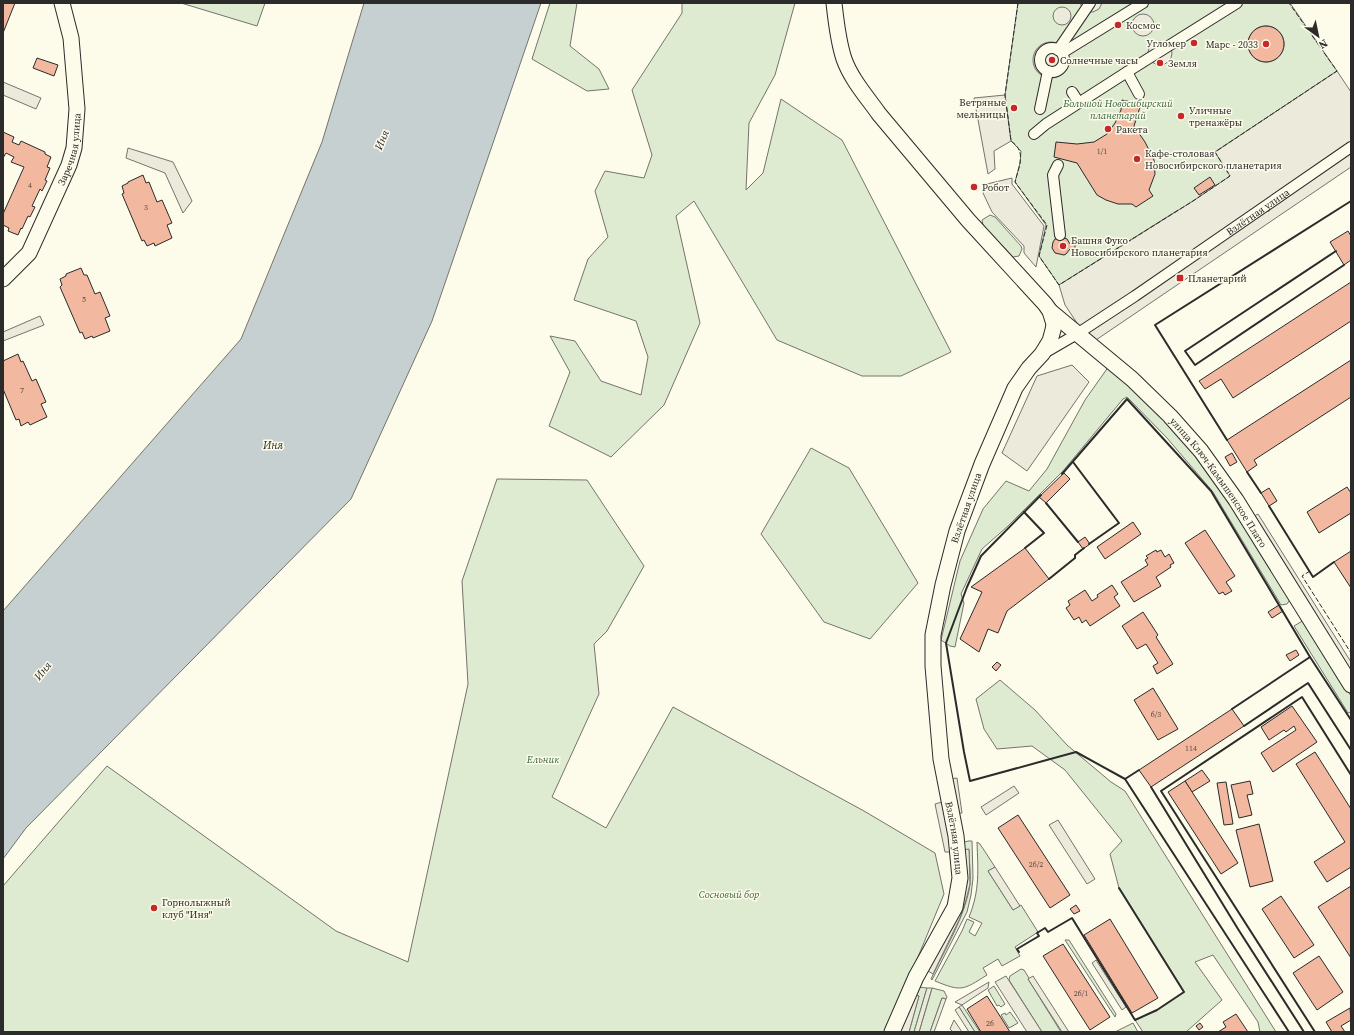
<svg xmlns="http://www.w3.org/2000/svg" width="1354" height="1035" font-family="'Source Serif 4',serif">
  <style>
    .green { fill: #deebd1; stroke: #74746e }
    .parking { fill: #eceadb; stroke: #74746e }
    .water { fill: #c7d0d0; stroke: #74746e }
    .building { fill: #f2b8a0; stroke: #2b2b2b }
    .lines { fill: none; stroke-linecap: round; stroke-linejoin: round }
    .street-casing { stroke: #2b2b2b; stroke-width: 12 }
    .secondary-casing { stroke: #2b2b2b; stroke-width: 17 }
    .street { stroke: #fdfbea; stroke-width: 10 }
    .secondary { stroke: #fdfbea; stroke-width: 15 }
    .fence { stroke: #2b2b2b; stroke-width: 1; stroke-dasharray: 5 2; stroke-linecap: butt }
    .wall { stroke: #2b2b2b; stroke-width: 2 }
    .poi-dot { fill: #c62828; stroke: #fdfbea; stroke-width: 1.5 }
    .labels { text-anchor: middle; dominant-baseline: central; stroke-width: 3; stroke-linejoin: round; paint-order: stroke }
    .number-label { font-size: 8px; fill: #5d4e48 }
    .poi-label { font-size: 10px; fill: #2b2b2b; stroke: #fdfbea; text-anchor: start }
    .park-label { font-size: 10px; font-style: italic; fill: #34623c; stroke: #fdfbea }
    .street-label { font-size: 10px; fill: #2b2b2b; stroke: #fdfbea }
    .water-label { font-size: 11px; font-style: italic; fill: #2b2b2b; stroke: #fdfbea }
  </style>
  <rect width="100%" height="100%" fill="#fdfbea"/>
  <g class="green">
    <path d="M181 3H265L257 26Z"/>
    <path d="M550 3H577L570 46 599 69 609 89 587 91 532 59Z"/>
    <path d="M682 3H795L775 75 749 123 746 190 763 173 781 99 842 140 951 352 901 376H862L777 340 694 201 676 216 700 323 664 405 611 457 549 426 570 372 550 336 575 341 601 381 641 395 648 357 636 321 574 300 588 259 608 237 595 191 605 171 644 178 652 155 632 90 682 13Z"/>
    <path d="M1018 3H1290L1337 71 1215 152 1239 178 1188 204 1205 229 1178 210 1059 285 1039 256 1046 225 1015 182 1020 163 1021 151 1011 141 1005 95Z"/>
    <path d="M990 215 995 217 1021 246 1022 249 1019 256 1013 257 983 225 982 220Z"/>
    <path d="M1109 366 1166 418 1199 455 1291 598 1287 604 1281 605 1213 492 1167 438 1127 397 1123 399 1063 471 1008 526 982 549 961 594 964 603 955 647 950 646 941 640 960 561 983 509 1006 481 1029 491 1047 469 1085 400Z"/>
    <path d="M811 448 849 468 918 583 870 639 824 622 761 534Z"/>
    <path d="M497 479 587 480 644 566 607 631 594 644 599 694 552 797 606 828 673 707 864 811 935 853 944 894 887 1032H3V886L107 766 336 931 408 962 468 684 462 581Z"/>
    <path d="M1304 620 1351 696V712L1348 713 1294 626Z"/>
    <path d="M1000 680 1035 710 1067 745 1111 782 1125 791 1276 1032H1260L1258 1022 1213 955 1195 962 1222 1000 1186 1032H1143L1135 1020 1157 1010 1184 992 1119 888 1110 854 1122 841 1065 770 1032 746 997 749 984 729 976 699Z"/>
    <path d="M968 841H972L973 878 971 895 967 912 932 980 931 979C944 951 966 915 970 884 971 873 969 861 969 850L959 848 962 843Z"/>
    <path d="M977 842 980 844 995 867 988 871 1013 910 1021 905 1038 932 1015 947 1020 956 1002 966 998 959 983 968 987 975C963 990 962 992 935 981L962 931 967 919 974 922 969 932 975 936 982 923 969 917C980 890 978 870 977 842Z"/>
    <path d="M1065 940H1069L1116 1014 1115 1017Z"/>
    <path d="M1021 969 1024 970 1029 978 1028 979 1061 1032H1042L1009 980 1010 976Z"/>
    <path d="M994 986 1005 1004 1001 1007 999 1005 997 1006 988 990Z"/>
    <path d="M918 987 927 988 914 1032H909L919 996 914 995Z"/>
    <path d="M932 988 944 991 947 997 946 999 942 998 930 1032H919Z"/>
    <path d="M962 1005 980 1032H975L959 1007Z"/>
    <path d="M1010 1012 1018 1023 1009 1028 1001 1015 1005 1013 1006 1015Z"/>
    <path d="M1133 1023 1138 1032H1115Z"/>
  </g>
  <g class="parking">
    <path d="M1080 3H1102L1099 9 1093 12H1089L1083 9Z"/>
    <circle cx="1062" cy="16" r="9"/>
    <circle cx="1143" cy="25" r="11"/>
    <circle cx="1266" cy="44" r="18"/>
    <circle cx="1160" cy="53" r="12"/>
    <circle cx="1051" cy="60" r="18"/>
    <path d="M1337 71 1351 92V167L1093 342 1079 326 1065 305 1059 285 1193 201 1230 176 1215 152Z"/>
    <path d="M3 82 41 98 36 109 3 95Z"/>
    <path d="M1005 95 1011 141 994 151 995 169 988 174 974 98Z"/>
    <path d="M128 148 173 162 192 201 183 213 165 173 126 158Z"/>
    <path d="M1012 178V184L1044 226 1036 267 1024 253V246L992 212 983 193 987 184Z"/>
    <path d="M40 316 44 325 3 341V332Z"/>
    <path d="M1072 365 1089 382 1027 471 1002 453 1037 376Z"/>
    <path d="M1258 514 1351 662V678L1251 518Z"/>
    <path d="M957 778 962 813 954 814 949 779Z"/>
    <path d="M1014 786 1019 793 986 815 981 807Z"/>
    <path d="M949 800 958 852H945L935 804Z"/>
    <path d="M1058 820 1095 879 1087 884 1049 825Z"/>
    <path d="M969 849 970 884 966 900 960 918 933 974 928 971 954 915 963 850Z"/>
    <path d="M995 867 1020 906 1013 910 988 871Z"/>
    <path d="M1096 960 1126 1007 1122 1010 1092 963Z"/>
    <path d="M1006 976 1042 1032H1027L995 982Z"/>
    <path d="M1033 976 1069 1032H1062L1028 979Z"/>
    <path d="M989 982 988 988 962 1005 955 1002Z"/>
    <path d="M927 988H932L924 1015 919 1032H914Z"/>
    <path d="M914 995 919 996 909 1032H892Z"/>
    <path d="M942 998 946 999 934 1032H930Z"/>
    <path d="M959 1007 975 1032H969L955 1010Z"/>
    <path d="M954 1020 962 1032H953L950 1029Z"/>
  </g>
  <path class="water" d="M364 3H541L432 321 351 499 26 828 3 859V611L241 339 322 142Z"/>
  <g class="building">
    <path d="M3 3H15L3 33Z"/>
    <circle cx="1266" cy="44" r="18"/>
    <path d="M37 58 58 65 54 76 33 68Z"/>
    <path d="M1122 100 1141 104 1134 126 1145 142 1154 160 1155 174 1149 190 1153 196 1136 207 1132 204H1118L1106 200 1097 195 1077 163 1054 157 1056 142 1077 144 1094 142 1107 134 1115 123 1121 110Z"/>
    <path d="M3 132 14 137 12 142 19 145 21 141 45 152V154L51 157 47 167 50 168 45 180 47 181 42 191 40 189 32 206 35 207 30 217 28 216 22 229 21 228 18 235 8 231 9 228 3 225V214L24 167 11 162 14 157 6 153 3 158Z"/>
    <path d="M143 175 146 183 149 182 157 202 162 200 172 223 167 225 172 238 155 246 154 243 147 246 144 240 142 241 122 194 124 193 122 186 128 183V182Z"/>
    <path d="M1210 177 1215 185 1199 195 1194 188Z"/>
    <path d="M1348 231 1351 236V260L1344 265 1330 242Z"/>
    <path d="M1061 237 1067 239 1070 244H1075V250L1070 249 1066 254 1064 255 1055 253 1052 248 1053 242 1055 239Z"/>
    <path d="M81 268 84 275H87L95 294 100 292 110 316 105 318 110 331 93 338 92 336 85 339 82 332 80 333 60 287 62 285 60 279 66 276V274Z"/>
    <path d="M1351 282V321L1233 398 1221 379 1205 389 1199 381Z"/>
    <path d="M18 354 21 362 23 361 32 381 36 379 46 402 41 404 47 417 30 425 28 422 21 426 19 419 16 420 3 389V361Z"/>
    <path d="M1351 360V397L1254 460 1257 465 1247 472 1227 440Z"/>
    <path d="M1232 453 1237 462 1230 466 1225 457Z"/>
    <path d="M1064 473 1070 479 1046 503 1039 497Z"/>
    <path d="M1347 487 1351 493V513L1319 533 1307 512Z"/>
    <path d="M1269 488 1277 501 1269 506 1261 493Z"/>
    <path d="M1133 522 1141 534 1105 559 1097 547Z"/>
    <path d="M1205 530 1235 576 1226 582 1232 591 1225 595 1223 592 1219 594 1185 543Z"/>
    <path d="M1085 537 1090 544 1083 549 1078 542Z"/>
    <path d="M1025 548 1049 579 1007 611 998 633 988 629 979 652 960 639 982 592 971 587Z"/>
    <path d="M1156 550 1157 552 1161 550 1165 557 1169 554 1174 563 1170 565 1171 567 1156 577 1161 586 1134 602 1121 582 1148 565 1145 560 1148 558 1146 556Z"/>
    <path d="M1351 551V588L1334 562Z"/>
    <path d="M1112 585 1118 594 1114 597 1120 606 1090 626 1086 620 1082 623 1079 617 1074 620 1066 608 1070 605 1068 601 1085 590 1092 601 1098 597 1097 595Z"/>
    <path d="M1279 605 1283 611 1272 618 1268 612Z"/>
    <path d="M1143 612 1158 635 1156 637 1173 664 1157 674 1153 666 1158 663 1146 644 1137 649 1122 626Z"/>
    <path d="M1296 650 1299 655 1290 661 1286 655Z"/>
    <path d="M997 662 1001 665 996 671 992 667Z"/>
    <path d="M1153 688 1178 729 1158 740 1134 700Z"/>
    <path d="M1292 706 1317 742 1273 772 1261 753 1296 730 1294 726 1286 732 1284 730 1269 740 1261 727Z"/>
    <path d="M1232 709 1244 726 1151 787 1139 770Z"/>
    <path d="M1315 752 1351 809V867L1327 882 1314 862 1345 842 1296 764Z"/>
    <path d="M1202 770 1210 781 1192 792 1185 781Z"/>
    <path d="M1185 781 1238 863 1221 874 1168 792Z"/>
    <path d="M1250 781 1253 794 1247 795 1252 815 1239 818 1231 785Z"/>
    <path d="M1226 782 1233 824 1224 825 1217 783Z"/>
    <path d="M1018 815 1070 895 1050 908 998 828Z"/>
    <path d="M1259 824 1273 881 1250 887 1236 830Z"/>
    <path d="M1351 886V958L1318 907Z"/>
    <path d="M1281 896 1314 945 1294 958 1262 909Z"/>
    <path d="M1076 905 1080 911 1074 914 1070 909Z"/>
    <path d="M1110 919 1158 998 1132 1013 1084 935Z"/>
    <path d="M1063 944 1110 1017 1090 1030 1043 956Z"/>
    <path d="M1319 956 1343 992 1317 1010 1293 973Z"/>
    <path d="M987 996 998 1013 1010 1032H981L967 1009Z"/>
    <path d="M1350 1008 1351 1020 1341 1026 1345 1032H1332L1326 1022Z"/>
    <path d="M1236 1014 1248 1032H1218L1226 1027 1223 1022Z"/>
    <path d="M1200 1023 1203 1027 1199 1030 1196 1026Z"/>
  </g>
  <g class="lines">
    <g class="street-casing">
      <g id="street">
        <circle cx="1052" cy="60" r="12"/>
        <path d="M1058 50 1090 3"/>
        <path d="M1062 53 1143 3"/>
        <path d="M1127 72 1237 3"/>
        <path d="M1072 92 1079 103"/>
        <path d="M1040 109 1048 71"/>
        <path d="M1034 134 1046 124 1127 72 1139 94"/>
        <path d="M1058 165 1053 175 1060 235"/>
        <path id="s1" d="M1046 352 1077 334 1135 296 1351 147"/>
      </g>
    </g>
    <g class="secondary-casing">
      <g id="secondary">
        <path id="s2" d="M834 3C836 21 838 41 844 59 851 79 867 97 879 114L968 220 1045 304 1050 311 1054 324 1053 330 1050 341 1042 354 1029 368 1015 388 982 464 957 531 943 585 933 635V666L941 759 956 836 960 878 955 907 916 977 892 1032"/>
        <path id="s3" d="M3 279 29 253 69 165 74 148 77 109 71 38 62 3"/>
        <path id="s4" d="M1050 311 1132 379 1170 416 1201 451 1236 500 1351 685"/>
      </g>
    </g>
    <use href="#street" class="street"/>
    <use href="#secondary" class="secondary"/>
    <g class="fence">
      <path d="M1018 3 1005 95 1011 141C1027 152 1019 166 1015 182L1047 225 1039 256 1059 285 1193 201 1230 176 1215 152 1337 71 1289 3"/>
      <path d="M1310 571 1302 576 1351 653"/>
    </g>
    <g class="wall">
      <path d="M1336 251 1185 351 1195 365 1344 265"/>
      <path d="M1227 440 1155 325 1351 201"/>
      <path d="M1073 462 1119 523 1089 544"/>
      <path d="M1247 472 1261 493"/>
      <path d="M1062 474 1127 399 1211 491 1310 657 1351 720"/>
      <path d="M1041 495 981 556 967 587 946 643 964 752 970 781 1076 752 1125 779 1289 1032"/>
      <path d="M1046 503 1078 542"/>
      <path d="M1269 506 1313 577 1334 562"/>
      <path d="M1024 512 1044 533 1025 548"/>
      <path d="M1049 579 1075 558V555L1084 548"/>
      <path d="M1232 709 1310 657"/>
      <path d="M1244 726 1308 683 1351 750"/>
      <path d="M1125 779 1139 770"/>
      <path d="M1151 787 1238 929 1304 1032"/>
      <path d="M1019 952 1017 949 1039 936 1037 933 1045 928 1048 932 1072 918 1135 1020 1157 1010 1184 992 1119 888"/>
      <path d="M1315 1032 1161 791 1302 697 1351 775"/>
    </g>
  </g>
  <g class="poi-dot">
    <circle cx="1118" cy="25" r="4"/>
    <circle cx="1194" cy="43" r="4"/>
    <circle cx="1266" cy="44" r="4"/>
    <circle cx="1052" cy="60" r="4"/>
    <circle cx="1160" cy="63" r="4"/>
    <circle cx="1014" cy="108" r="4"/>
    <circle cx="1181" cy="116" r="4"/>
    <circle cx="1108" cy="129" r="4"/>
    <circle cx="1137" cy="159" r="4"/>
    <circle cx="974" cy="187" r="4"/>
    <circle cx="1063" cy="246" r="4"/>
    <rect x="1176" y="274" width="8" height="8" rx="2"/>
    <circle cx="154" cy="908" r="4"/>
  </g>
  <g class="labels">
    <g class="number-label">
      <text x="1102" y="151">1/1</text>
      <text x="30" y="185">4</text>
      <text x="146" y="207">3</text>
      <text x="84" y="299">5</text>
      <text x="22" y="390">7</text>
      <text x="1156" y="714">6/3</text>
      <text x="1191" y="748">114</text>
      <text x="1036" y="864">26/2</text>
      <text x="1081" y="993">26/1</text>
      <text x="990" y="1023">26</text>
    </g>
    <g class="poi-label">
      <text x="1126" y="25">Космос</text>
      <text x="1186" y="43" text-anchor="end">Угломер</text>
      <text x="1258" y="44" text-anchor="end">Марс - 2033</text>
      <text x="1060" y="60">Солнечные часы</text>
      <text x="1168" y="63">Земля</text>
      <text x="1006" y="102" text-anchor="end">Ветряные<tspan x="1006" dy="12">мельницы</tspan></text>
      <text x="1189" y="110">Уличные<tspan x="1189" dy="12">тренажёры</tspan></text>
      <text x="1116" y="129">Ракета</text>
      <text x="1145" y="153">Кафе-столовая<tspan x="1145" dy="12">Новосибирского планетария</tspan></text>
      <text x="982" y="187">Робот</text>
      <text x="1071" y="240">Башня Фуко<tspan x="1071" dy="12">Новосибирского планетария</tspan></text>
      <text x="1188" y="278">Планетарий</text>
      <text x="162" y="902">Горнолыжный<tspan x="162" dy="12">клуб "Иня"</tspan></text>
    </g>
    <g class="park-label">
      <text x="1118" y="103">Большой Новосибирский<tspan x="1118" dy="12">планетарий</tspan></text>
      <text x="543" y="759">Ельник</text>
      <text x="729" y="894">Сосновый бор</text>
    </g>
    <g class="street-label">
      <text stroke="none"><textPath href="#s3" startOffset="149">Заречная улица</textPath></text>
      <text stroke="none"><textPath href="#s1" startOffset="254">Взлётная улица</textPath></text>
      <text stroke="none"><textPath href="#s4" startOffset="242">улица Ключ-Камышенское Плато</textPath></text>
      <text transform="translate(966 508) rotate(-71)">Взлётная улица</text>
      <text stroke="none"><textPath href="#s2" startOffset="939">Взлётная улица</textPath></text>
    </g>
    <g class="water-label">
      <text transform="translate(382 140) rotate(-67)">Иня</text>
      <text x="273" y="445">Иня</text>
      <text transform="translate(43 671) rotate(-51)">Иня</text>
    </g>
  </g>
  <rect width="1354" height="1035" fill="none" stroke="#2b2b2b" stroke-width="8"/>
  <g transform="translate(1318 36) rotate(147)" stroke="#fdfbea" stroke-width="3" paint-order="stroke">
  <path d="M0-3L7 15L0 10L-7 15Z" fill="#2b2b2b"/>
  <text y="-6" font-size="11" font-weight="bold" text-anchor="middle" fill="#2b2b2b">N</text>
  </g>
</svg>
